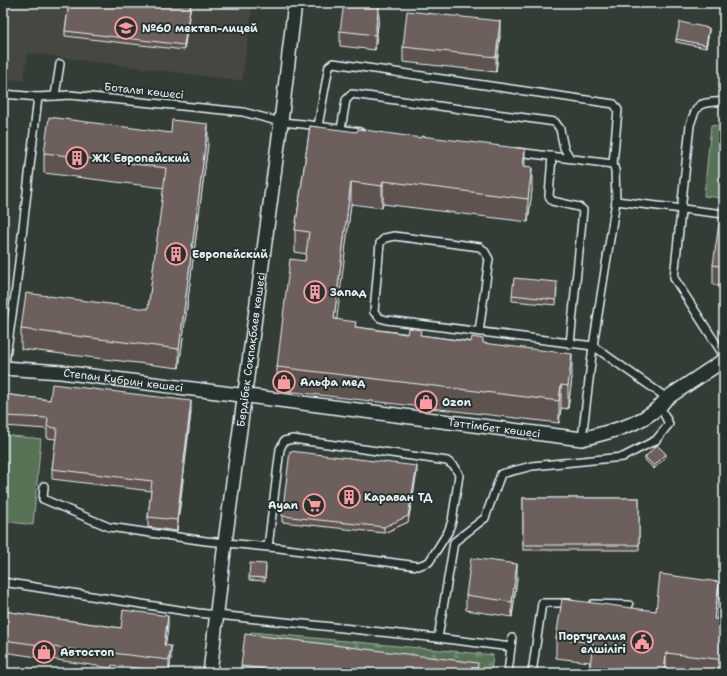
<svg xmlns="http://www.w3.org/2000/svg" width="727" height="676" font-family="'Shantell Sans',sans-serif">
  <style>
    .built { fill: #454741 }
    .green { fill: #597257; stroke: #a0b2a8 }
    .forest { fill: url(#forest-firs); stroke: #a0b2a8 }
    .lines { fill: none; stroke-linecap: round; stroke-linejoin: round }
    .service-casing { stroke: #e8f1f8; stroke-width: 10 }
    .minor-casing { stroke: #e8f1f8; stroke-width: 16 }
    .service { stroke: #26332d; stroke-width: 7 }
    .minor { stroke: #26332d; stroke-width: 13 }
    .wall { fill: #5e534f; stroke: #e8f1f8 }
    .shaded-wall { fill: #4c4440; stroke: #e8f1f8 }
    .building { fill: #6d615c; stroke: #e8f1f8 }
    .labels { text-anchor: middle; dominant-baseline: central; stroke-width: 4; stroke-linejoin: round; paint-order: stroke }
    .poi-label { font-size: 11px; font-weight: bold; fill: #e8f1f8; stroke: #26332d; text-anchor: start }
    .street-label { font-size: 11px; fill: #e8f1f8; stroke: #26332d }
  </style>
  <defs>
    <pattern id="forest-firs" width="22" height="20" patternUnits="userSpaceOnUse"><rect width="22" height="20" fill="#597257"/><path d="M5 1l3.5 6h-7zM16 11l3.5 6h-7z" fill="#718770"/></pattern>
  </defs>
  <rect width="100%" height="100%" fill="#343c36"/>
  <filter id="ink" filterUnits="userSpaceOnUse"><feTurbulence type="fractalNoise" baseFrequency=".025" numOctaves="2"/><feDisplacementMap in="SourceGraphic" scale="8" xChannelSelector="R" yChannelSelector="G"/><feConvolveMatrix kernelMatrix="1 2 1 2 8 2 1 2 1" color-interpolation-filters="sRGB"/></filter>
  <g filter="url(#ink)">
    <path class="built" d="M3 3H253L242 81 28 53 23 81 3 78Z"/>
    <g class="green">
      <path d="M3 3H9L3 55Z"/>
      <path d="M711 125 724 127V198L704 196Z"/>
      <path d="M3 435 41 439 33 525 3 521Z"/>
    </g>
    <path class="forest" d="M251 632 493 655 491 673H439L245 649Z"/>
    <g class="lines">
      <g class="service-casing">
        <g id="service">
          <path d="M3 94 38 97 70 95 243 112 281 122 303 124 360 132"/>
          <path d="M55 96 60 64"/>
          <path d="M724 101C699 104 698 100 690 125L674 278 724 356"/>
          <path d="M318 126 329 66 333 63 614 104 618 110 613 164"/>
          <path d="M341 129 346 100 352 94 555 122 560 129 564 148 570 158"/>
          <path d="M517 152 613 164 615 170 616 201 724 214"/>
          <path d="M552 156 549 196 552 201 579 207 583 210 570 344"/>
          <path d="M479 332 489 259 485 252 480 247 394 236 385 238 380 243 374 312 380 318 387 320 593 346 667 398"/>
          <path d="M5 368 6 356 16 288 38 97"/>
          <path d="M582 439 593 346 616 201"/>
          <path d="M44 486 43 499 109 527 206 541 279 548 418 566 429 562 448 532 452 521 459 475 455 467 447 461 293 439 284 441 280 449 268 547"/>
          <path d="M3 582 198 613 438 638 454 542 485 518 501 474 532 466 623 457 656 440 669 424 660 406"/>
          <path d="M593 604 629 605"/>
          <path d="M438 638 511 647"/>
          <path d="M508 673 512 638"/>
          <path d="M532 673 542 603H569"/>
        </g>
      </g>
      <g class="minor-casing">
        <g id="minor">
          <path id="s1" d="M3 368 61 372 582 439C612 431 648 424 667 398L724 360"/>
          <path id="s2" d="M210 673 225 542 281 122 295 3"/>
        </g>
      </g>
      <use href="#service" class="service"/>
      <use href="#minor" class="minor"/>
    </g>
    <g class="wall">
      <path d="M69 3H191L184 50 65 36V31Z"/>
      <path d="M379 17 375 50 340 46V31Z"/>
      <path d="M709 31 706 48 676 42V39Z"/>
      <path d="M500 36 496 72 403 62V47Z"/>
      <path d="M310 126 525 166 532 190 528 222 383 204 382 208 351 204 336 320 356 327 483 343 572 377 568 409 561 408 559 423 277 390V367L305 261 306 254 295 252V230Z"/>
      <path d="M208 144 179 368 21 349V329L148 309 164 188 44 173V153Z"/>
      <path d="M724 223V287L713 285V265Z"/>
      <path d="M557 288 556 305 512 301V295Z"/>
      <path d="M3 394 50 400 191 412 177 531 148 527V517L151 491 52 479V469L56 439 47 438V429L3 426Z"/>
      <path d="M645 457H666L654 469 645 460Z"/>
      <path d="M417 472 408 522 384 533 282 522V516Z"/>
      <rect x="523" y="498" width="116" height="52"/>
      <path d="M266 567 265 581 249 580V577Z"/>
      <path d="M517 579 512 617 466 610V595Z"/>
      <path d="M719 601 716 619 724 620V673H672L666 672V673H589L590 662 556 658V638L656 611Z"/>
      <path d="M3 611 121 628H168L165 645 171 658 169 672 112 665 111 668 3 652Z"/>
      <path d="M241 666 478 673H241Z"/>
    </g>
    <g class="shaded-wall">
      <path d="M191 3 184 50V45Z"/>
      <path d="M379 3V17L375 50V35Z"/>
      <path d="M500 21V36L496 72V57Z"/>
      <path d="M709 28V31L706 48V45Z"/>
      <path d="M208 124V144L179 368V349Z"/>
      <path d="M525 149V172L523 166Z"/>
      <path d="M532 167V190L528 222V199Z"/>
      <path d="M383 181V204L382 208V186Z"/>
      <path d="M351 182V204L334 342V319Z"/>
      <path d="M572 354V377L568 409V386Z"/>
      <path d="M561 385V408L559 423V401Z"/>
      <path d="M191 401V412L177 531V520Z"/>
      <path d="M666 454V457L654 469V466Z"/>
      <path d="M417 466V472L408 522 384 533V527Z"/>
      <path d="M517 564V579L512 617V602Z"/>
      <path d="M719 582V601L714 638V619Z"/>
      <path d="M168 616V628L164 657V645Z"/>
      <path d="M171 646V658L169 672V660Z"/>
      <path d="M666 653V673H664Z"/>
    </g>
    <g class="building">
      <path d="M69 3H191L184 45 65 31Z"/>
      <path d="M344 3H379L375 35 340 31Z"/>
      <path d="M407 11 500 21 496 57 403 47Z"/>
      <path d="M680 22 709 28 706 45 676 39Z"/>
      <path d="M49 117 171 133 172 120 208 124 179 349 21 329 26 293 148 309 166 168 44 153Z"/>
      <path d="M310 126 357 132 358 129 421 138V136L525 149 523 166 532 167 528 199 383 181 382 186 351 182 334 319 356 322 355 327 407 334 408 328 421 330 420 335 471 342 472 337 483 339V343L572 354 568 386 561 385 559 401 277 367 290 259 305 261 309 232 295 230Z"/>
      <path d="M719 223H724V267L713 265Z"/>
      <path d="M514 278 557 282 556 300 512 295Z"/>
      <path d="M52 384 191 401 177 520 148 517 152 481 52 469 57 428 47 427 48 418 3 416V394L50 400Z"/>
      <path d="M657 445 666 454 654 466 645 457Z"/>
      <path d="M290 451 417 466 408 516 384 527 282 516Z"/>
      <rect x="523" y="498" width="116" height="47"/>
      <path d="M471 558 517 564 512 602 466 595Z"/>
      <path d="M250 563 266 564 265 578 249 577Z"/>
      <path d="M660 574 719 582 714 619 724 620V660L666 653 664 673H589L593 643 556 638 562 599 656 611Z"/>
      <path d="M123 610 168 616 164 645 171 646 169 660 112 653 111 655 3 640V611L121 628Z"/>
      <path d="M245 634 478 663 477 673H300L241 666Z"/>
    </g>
  </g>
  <defs>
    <g id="school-ring" transform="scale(1.15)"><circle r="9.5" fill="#26332d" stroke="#ff9aa2" stroke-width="1.5"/><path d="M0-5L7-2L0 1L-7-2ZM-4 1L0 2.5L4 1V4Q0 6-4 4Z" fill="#ff9aa2"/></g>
    <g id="building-ring" transform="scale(1.15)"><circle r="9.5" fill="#26332d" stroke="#ff9aa2" stroke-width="1.5"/><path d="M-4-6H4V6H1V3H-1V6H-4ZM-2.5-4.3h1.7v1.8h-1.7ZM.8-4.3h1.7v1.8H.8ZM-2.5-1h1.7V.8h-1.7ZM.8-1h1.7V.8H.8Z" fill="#ff9aa2"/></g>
    <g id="shop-ring" transform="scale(1.15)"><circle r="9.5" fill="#26332d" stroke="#ff9aa2" stroke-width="1.5"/><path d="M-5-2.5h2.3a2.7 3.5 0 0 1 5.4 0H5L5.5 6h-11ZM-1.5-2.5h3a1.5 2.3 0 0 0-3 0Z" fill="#ff9aa2"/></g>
    <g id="supermarket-ring" transform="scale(1.15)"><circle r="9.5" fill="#26332d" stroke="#ff9aa2" stroke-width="1.5"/><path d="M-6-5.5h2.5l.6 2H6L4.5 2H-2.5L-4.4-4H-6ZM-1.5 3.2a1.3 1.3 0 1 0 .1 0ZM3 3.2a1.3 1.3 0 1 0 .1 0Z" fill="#ff9aa2"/></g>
    <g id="civic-ring" transform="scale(1.15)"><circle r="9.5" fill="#26332d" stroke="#ff9aa2" stroke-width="1.5"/><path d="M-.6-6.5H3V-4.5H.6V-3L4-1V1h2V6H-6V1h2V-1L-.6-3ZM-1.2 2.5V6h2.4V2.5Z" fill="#ff9aa2"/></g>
  </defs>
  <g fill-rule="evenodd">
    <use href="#school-ring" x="126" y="28"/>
    <use href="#building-ring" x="77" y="158"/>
    <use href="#building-ring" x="176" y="254"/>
    <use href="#building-ring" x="315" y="292"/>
    <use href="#shop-ring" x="284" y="382"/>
    <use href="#shop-ring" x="426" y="402"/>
    <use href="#building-ring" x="349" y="497"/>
    <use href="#supermarket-ring" x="314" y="505"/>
    <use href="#civic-ring" x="642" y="642"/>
    <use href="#shop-ring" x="44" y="652"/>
  </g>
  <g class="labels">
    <g class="poi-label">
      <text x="142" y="28">№60 мектеп-лицей</text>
      <text x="92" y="158">ЖК Европейский</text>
      <text x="192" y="254">Европейский</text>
      <text x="330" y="292">Запад</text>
      <text x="300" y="382">Альфа мед</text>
      <text x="442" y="402">Ozon</text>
      <text x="364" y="497">Караван ТД</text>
      <text x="298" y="505" text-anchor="end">Ayan</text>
      <text x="626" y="636" text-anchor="end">Португалия<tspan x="626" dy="13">елшілігі</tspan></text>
      <text x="60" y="652">Автостоп</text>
    </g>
    <g class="street-label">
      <text transform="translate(144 91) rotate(6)">Боталы көшесі</text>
      <text stroke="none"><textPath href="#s2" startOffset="326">Бердібек Соқпақбаев көшесі</textPath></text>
      <text stroke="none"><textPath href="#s1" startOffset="121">Степан Кубрин көшесі</textPath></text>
      <text stroke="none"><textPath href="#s1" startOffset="495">Тәттімбет көшесі</textPath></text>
    </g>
  </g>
  <rect width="727" height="676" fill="none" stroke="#26332d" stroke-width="16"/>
  <rect x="8" y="8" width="711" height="660" fill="none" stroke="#e8f1f8" stroke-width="1.5" filter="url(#ink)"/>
</svg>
